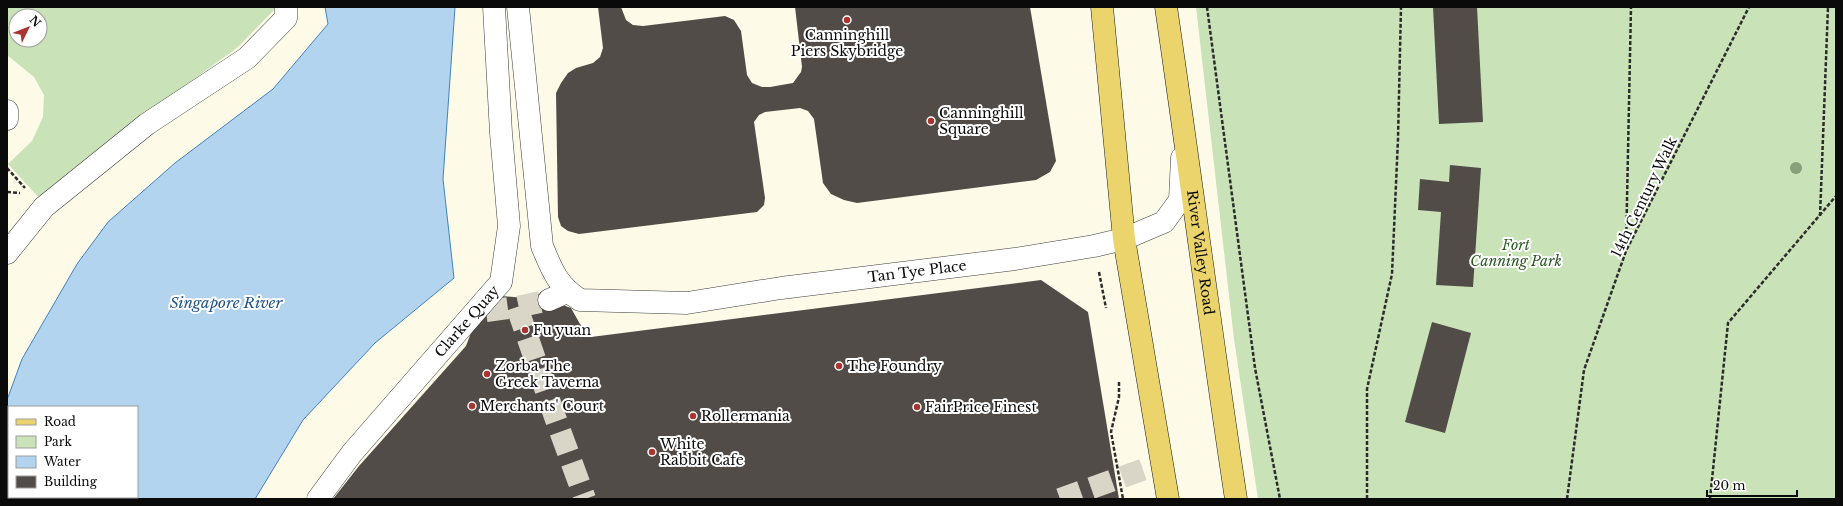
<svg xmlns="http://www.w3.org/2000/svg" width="1843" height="506" font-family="'Libre Baskerville',serif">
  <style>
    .green { fill: #cae2b7; fill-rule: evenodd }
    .water { fill: #b3d4ee; stroke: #4283bd; fill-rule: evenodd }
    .building { fill: #514c47 }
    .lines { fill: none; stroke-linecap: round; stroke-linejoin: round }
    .street-tunnel { stroke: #d9d6c7; stroke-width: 22; stroke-dasharray: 22 11; stroke-linecap: butt }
    .street-casing { stroke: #3d3d3d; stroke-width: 23 }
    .primary-casing { stroke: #1b1b1b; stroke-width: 23 }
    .path { stroke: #2c2c2c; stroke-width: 2.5; stroke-dasharray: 4 2; stroke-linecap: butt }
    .street { stroke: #fff; stroke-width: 22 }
    .primary { stroke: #ead46b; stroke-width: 22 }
    .tree { fill: #88a17b }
    .poi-dot { fill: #a93532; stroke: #fff; stroke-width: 1.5 }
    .labels { text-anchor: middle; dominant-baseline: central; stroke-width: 4; stroke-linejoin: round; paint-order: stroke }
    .poi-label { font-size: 14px; fill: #0a0a0a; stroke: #fff; text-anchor: start }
    .street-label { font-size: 14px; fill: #0a0a0a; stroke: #fff }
    .park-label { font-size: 14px; font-style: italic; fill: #295922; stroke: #fff }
    .water-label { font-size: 15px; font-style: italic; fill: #22568c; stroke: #fff }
  </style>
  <rect width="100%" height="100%" fill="#fdfae8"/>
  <g class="green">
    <path d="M7 7H275L274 10 238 47 141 118 41 200 8 164 32 141 43 117 44 95 34 77 7 55ZM16 16H40V40H16Z"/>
    <path d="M1196 7H1836V499H1258L1234 339Z"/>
  </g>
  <path class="water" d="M325 7H455L443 179 454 278 375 343 303 420 255 499H7V400L22 359 77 264 108 222 175 163 273 89 328 24ZM9 407H137V497H9Z"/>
  <g class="building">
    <path d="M598 7H621L626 20 633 25 643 26 725 16 734 20 741 31 747 75 752 83 762 87H770L793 83 801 72 802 67 795 7H1030L1056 161 1050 172 1036 180 857 203 844 200 831 194 823 183 814 119 808 111 800 108 765 112 759 115 754 122 765 198 764 205 757 212 579 234 568 231 561 226 558 217 556 93 561 83 568 73 576 68 593 63 600 57 603 48Z"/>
    <path d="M1433 7H1477L1483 122 1439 124Z"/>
    <path d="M1450 165 1481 168 1473 287 1436 285 1441 212 1418 210 1420 179 1449 182Z"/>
    <path d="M1041 280 1088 312 1119 499H333L359 466 466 346 477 317 501 296 525 298 537 293 549 300 571 308 580 324 591 337Z"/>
    <path d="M1432 322 1471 333 1445 433 1405 422Z"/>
  </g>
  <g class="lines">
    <g class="street-tunnel">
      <path d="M517 307 555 417 585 499"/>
      <path d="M486 311 517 307 549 300"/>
      <path d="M1060 499 1162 463"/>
    </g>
    <g class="street-casing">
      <g id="street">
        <path id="s1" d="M518 7 542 246C552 270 557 285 580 300L687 303 781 288 1015 259 1094 246 1124 239 1164 222 1180 200 1182 158"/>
        <path d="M7 111V119"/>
        <path d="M7 253 44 207 147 124 247 58 286 18V7"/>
        <path d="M549 300 567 292"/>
        <path id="s2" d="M318 499 352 453 501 282 509 226 501 133 494 7"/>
      </g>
    </g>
    <g class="primary-casing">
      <g id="primary">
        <path d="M1102 7 1124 239 1168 499"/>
        <path id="s3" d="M1166 7C1190 171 1211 335 1236 499"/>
      </g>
    </g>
    <g class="path">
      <path d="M1207 7 1255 368 1280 499"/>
      <path d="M7 168 25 188"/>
      <path d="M7 192 20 193"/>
      <path d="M1820 216 1828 7"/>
      <path d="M1626 249 1631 7"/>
      <path d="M1099 272 1106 308"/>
      <path d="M1119 382V397L1111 432 1123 499"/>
      <path d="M1367 499V389L1392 274 1398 139 1401 7"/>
      <path d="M1567 499 1584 370 1626 251 1749 7"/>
      <path d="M1710 499 1728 323 1836 196"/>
    </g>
    <use href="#street" class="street"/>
    <use href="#primary" class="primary"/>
  </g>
  <circle class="tree" cx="1796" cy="168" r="6"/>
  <g class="poi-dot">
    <circle cx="847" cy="20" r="4"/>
    <circle cx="931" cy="121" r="4"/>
    <circle cx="525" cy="330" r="4"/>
    <circle cx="839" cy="366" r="4"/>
    <circle cx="487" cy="374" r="4"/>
    <circle cx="472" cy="406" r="4"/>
    <circle cx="917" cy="407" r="4"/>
    <circle cx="693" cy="416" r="4"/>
    <circle cx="652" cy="452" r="4"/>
  </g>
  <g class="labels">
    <g class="poi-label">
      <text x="847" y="35" text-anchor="middle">Canninghill<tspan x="847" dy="16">Piers Skybridge</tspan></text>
      <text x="939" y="113">Canninghill<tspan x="939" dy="16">Square</tspan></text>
      <text x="533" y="330">Fu yuan</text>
      <text x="495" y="366">Zorba The<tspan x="495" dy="16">Greek Taverna</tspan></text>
      <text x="847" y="366">The Foundry</text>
      <text x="480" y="406">Merchants' Court</text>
      <text x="925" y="407">FairPrice Finest</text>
      <text x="701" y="416">Rollermania</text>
      <text x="660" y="444">White<tspan x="660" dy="16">Rabbit Cafe</tspan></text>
    </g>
    <g class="street-label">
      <text transform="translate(1644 197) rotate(-64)">14th Century Walk</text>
      <text stroke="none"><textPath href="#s3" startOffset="248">River Valley Road</textPath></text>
      <text stroke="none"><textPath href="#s1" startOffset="647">Tan Tye Place</textPath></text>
      <text stroke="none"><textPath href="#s2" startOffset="232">Clarke Quay</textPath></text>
    </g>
    <g class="park-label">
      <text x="1516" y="245">Fort<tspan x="1516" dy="16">Canning Park</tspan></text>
    </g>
    <g class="water-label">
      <text x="226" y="302">Singapore River</text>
    </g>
  </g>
  <rect width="1843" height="506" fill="none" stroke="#0a0a0a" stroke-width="16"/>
  <rect x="8" y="406" width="130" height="92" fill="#ffffff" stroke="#9d9d9d"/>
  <rect x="16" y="419" width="20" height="6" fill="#ead46b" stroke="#9d9d9d"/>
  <text x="44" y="426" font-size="12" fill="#0a0a0a">Road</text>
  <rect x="16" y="436" width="20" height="12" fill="#cae2b7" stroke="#9d9d9d"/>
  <text x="44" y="446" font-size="12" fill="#0a0a0a">Park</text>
  <rect x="16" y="456" width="20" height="12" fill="#b3d4ee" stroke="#9d9d9d"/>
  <text x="44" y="466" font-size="12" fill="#0a0a0a">Water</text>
  <rect x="16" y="476" width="20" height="12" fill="#514c47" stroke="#9d9d9d"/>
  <text x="44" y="486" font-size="12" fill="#0a0a0a">Building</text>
  <g transform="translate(28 28) rotate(47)"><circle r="19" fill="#ffffff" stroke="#9d9d9d"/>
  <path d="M0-3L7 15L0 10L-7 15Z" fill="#a93532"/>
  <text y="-6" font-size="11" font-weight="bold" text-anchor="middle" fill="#0a0a0a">N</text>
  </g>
  <path d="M1707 490v6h90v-6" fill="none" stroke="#0a0a0a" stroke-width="2"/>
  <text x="1713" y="490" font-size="12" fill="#0a0a0a" stroke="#ffffff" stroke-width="3" paint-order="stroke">20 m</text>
</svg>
